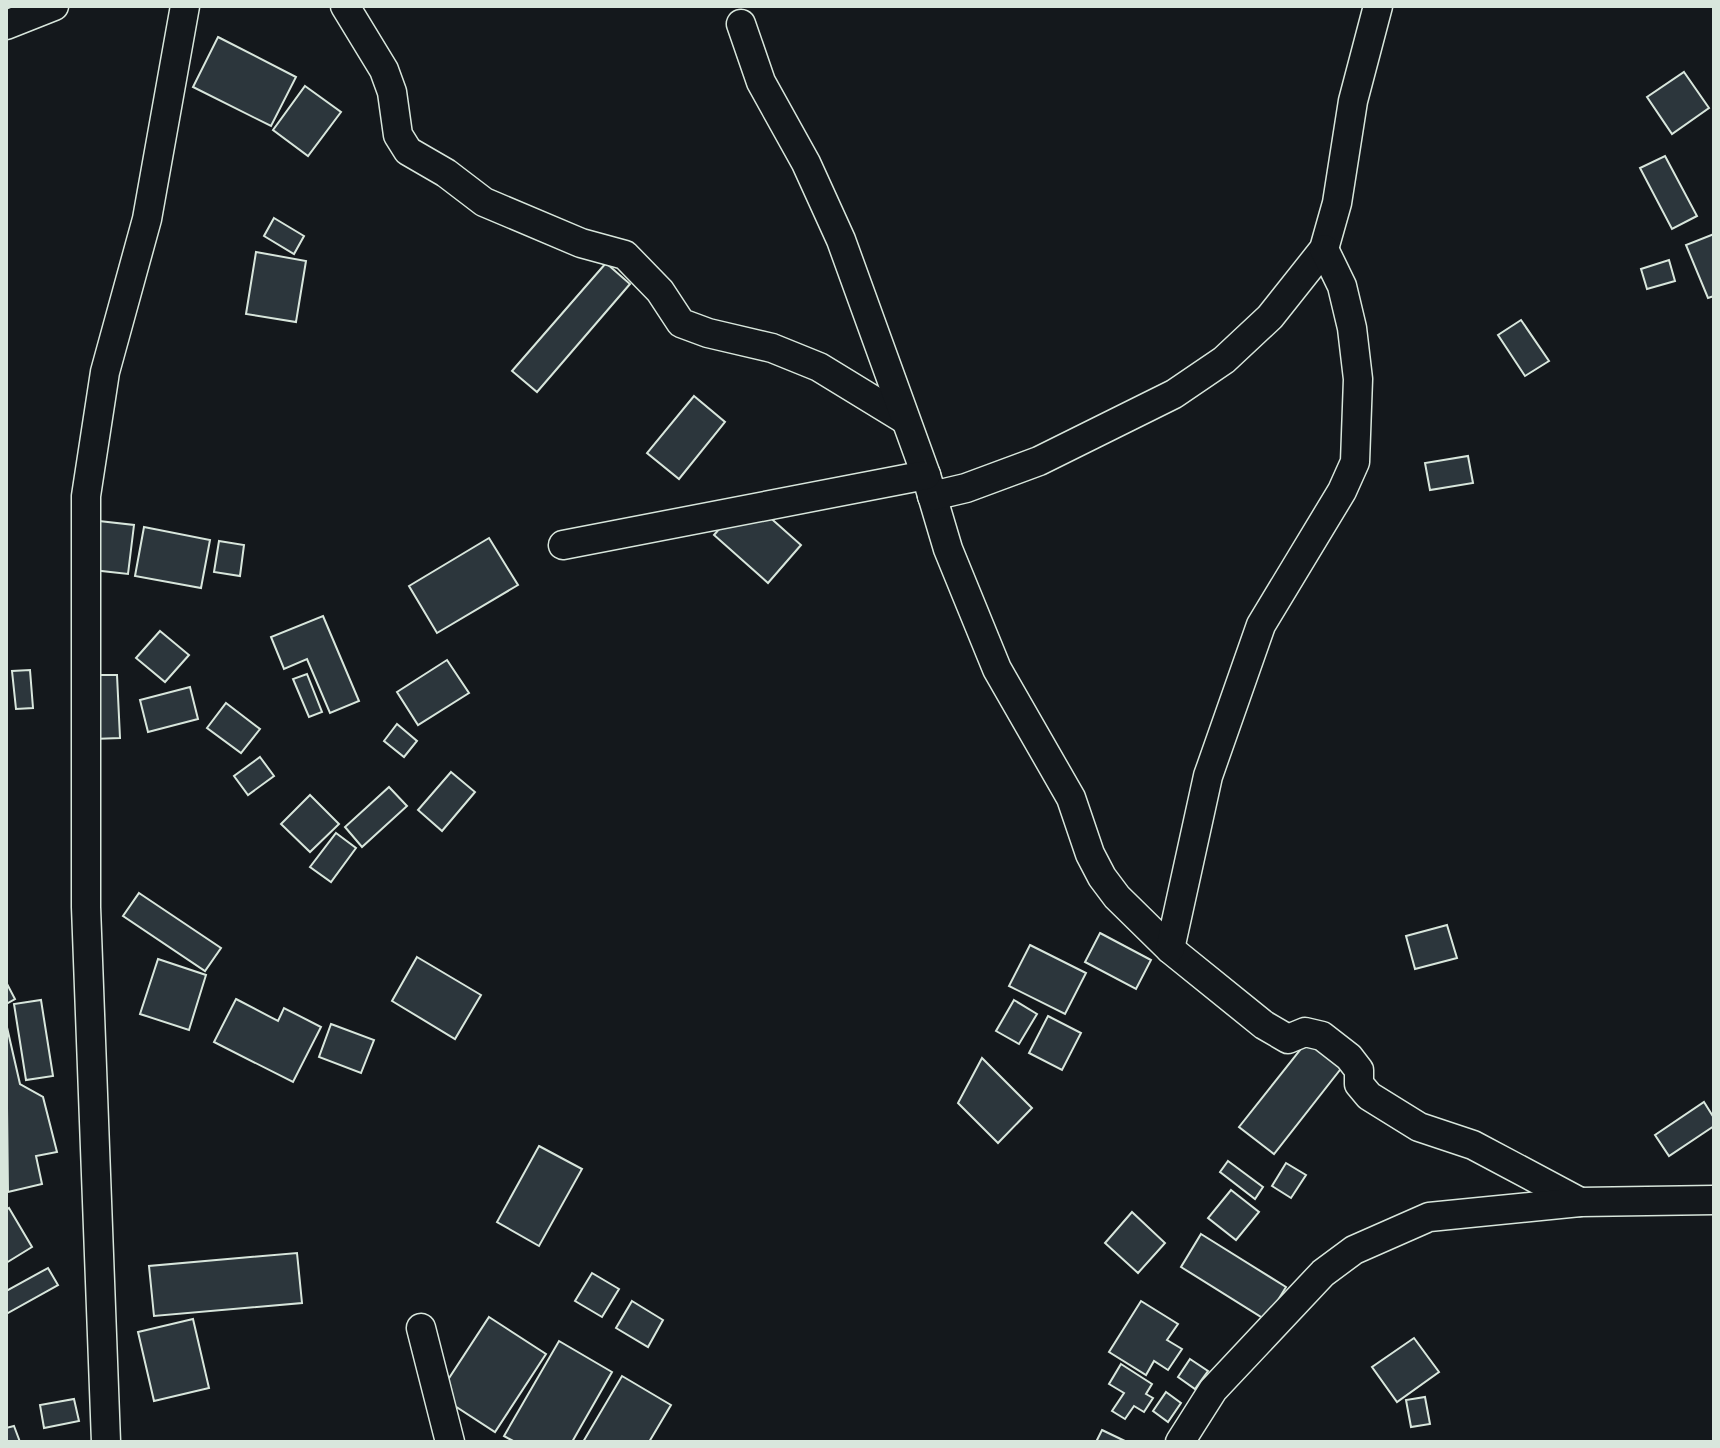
<svg xmlns="http://www.w3.org/2000/svg" width="1720" height="1448" font-family="'Titillium Web',sans-serif">
  <style>
    .building { fill: #2c363c; stroke: #d8e6dc; stroke-width: 2 }
    .lines { fill: none; stroke-linecap: round; stroke-linejoin: round }
    .street-casing { stroke: #d8e6dc; stroke-width: 31 }
    .street { stroke: #14181c; stroke-width: 28 }
  </style>
  <rect width="100%" height="100%" fill="#14181c"/>
  <g class="building">
    <path d="M218 37 296 77 271 126 193 87Z"/>
    <path d="M1684 72 1709 108 1672 134 1647 97Z"/>
    <path d="M305 86 341 112 308 156 273 130Z"/>
    <path d="M1665 156 1697 216 1672 229 1640 168Z"/>
    <path d="M274 218 304 236 294 254 264 236Z"/>
    <path d="M1714 234V296L1708 298 1686 245Z"/>
    <path d="M256 252 306 261 296 322 246 314Z"/>
    <path d="M1669 260 1675 281 1647 289 1641 269Z"/>
    <path d="M606 263 630 284 537 392 512 371Z"/>
    <path d="M1521 320 1549 361 1525 376 1498 335Z"/>
    <path d="M694 396 725 422 679 479 647 453Z"/>
    <path d="M1468 456 1473 483 1430 490 1425 463Z"/>
    <path d="M747 497 801 545 768 583 714 535Z"/>
    <path d="M99 521 134 525 128 574 93 570Z"/>
    <path d="M144 527 210 540 201 588 135 576Z"/>
    <path d="M489 538 518 585 437 633 409 586Z"/>
    <path d="M219 541 244 545 240 576 214 572Z"/>
    <path d="M323 616 359 701 330 713 307 659 284 669 271 637Z"/>
    <path d="M160 631 189 655 165 682 136 658Z"/>
    <path d="M447 660 469 693 418 725 397 692Z"/>
    <path d="M30 670 33 708 16 709 12 671Z"/>
    <path d="M307 674 322 712 309 717 293 679Z"/>
    <path d="M91 675H117L120 738 93 739Z"/>
    <path d="M190 687 198 719 148 732 140 700Z"/>
    <path d="M226 703 260 729 241 753 207 728Z"/>
    <path d="M397 724 417 741 404 757 384 741Z"/>
    <path d="M260 757 274 776 248 795 234 776Z"/>
    <path d="M451 772 475 792 442 831 418 810Z"/>
    <path d="M389 787 407 806 362 847 345 827Z"/>
    <path d="M310 795 339 824 310 852 281 824Z"/>
    <path d="M336 833 356 848 331 882 310 867Z"/>
    <path d="M139 893 221 948 205 971 123 916Z"/>
    <path d="M1447 925 1457 958 1415 969 1406 936Z"/>
    <path d="M1100 933 1151 960 1136 989 1085 962Z"/>
    <path d="M1030 945 1086 973 1065 1014 1009 986Z"/>
    <path d="M417 957 481 995 455 1039 392 1001Z"/>
    <path d="M158 959 206 975 189 1030 140 1014Z"/>
    <path d="M6 982 15 999 6 1004Z"/>
    <path d="M236 999 278 1021 284 1008 321 1027 293 1082 214 1042Z"/>
    <path d="M41 1000 53 1076 26 1080 14 1004Z"/>
    <path d="M1014 1000 1037 1014 1019 1044 996 1031Z"/>
    <path d="M1048 1016 1081 1033 1062 1070 1029 1053Z"/>
    <path d="M6 1023 20 1084 43 1097 57 1152 36 1156 42 1184 8 1192Z"/>
    <path d="M331 1024 374 1040 361 1073 319 1057Z"/>
    <path d="M1320 1025 1354 1052 1274 1154 1239 1127Z"/>
    <path d="M982 1058 1032 1108 998 1143 958 1103Z"/>
    <path d="M1704 1102 1714 1118V1126L1669 1156 1655 1135Z"/>
    <path d="M539 1146 582 1169 539 1246 497 1222Z"/>
    <path d="M1228 1161 1263 1187 1255 1199 1220 1172Z"/>
    <path d="M1286 1163 1306 1175 1291 1198 1272 1186Z"/>
    <path d="M1231 1190 1259 1212 1236 1240 1208 1218Z"/>
    <path d="M9 1208 32 1247 6 1263V1210Z"/>
    <path d="M1132 1212 1165 1243 1138 1273 1105 1243Z"/>
    <path d="M1201 1234 1286 1287 1266 1320 1181 1267Z"/>
    <path d="M297 1253 302 1303 154 1316 149 1266Z"/>
    <path d="M48 1268 58 1285 6 1314V1291Z"/>
    <path d="M592 1273 619 1289 602 1317 575 1301Z"/>
    <path d="M632 1301 663 1320 648 1347 616 1328Z"/>
    <path d="M1141 1301 1178 1324 1167 1340 1182 1349 1168 1370 1154 1361 1146 1375 1109 1352Z"/>
    <path d="M489 1317 546 1354 495 1432 438 1395Z"/>
    <path d="M193 1319 209 1388 154 1401 138 1332Z"/>
    <path d="M1414 1338 1439 1372 1397 1402 1372 1367Z"/>
    <path d="M559 1341 612 1372 572 1442H515L504 1436Z"/>
    <path d="M1190 1359 1208 1371 1195 1389 1178 1377Z"/>
    <path d="M1121 1364 1152 1384 1146 1394 1153 1398 1144 1412 1134 1406 1125 1419 1112 1411 1124 1393 1109 1384Z"/>
    <path d="M622 1376 671 1405 649 1442H583Z"/>
    <path d="M1166 1392 1181 1403 1168 1422 1153 1411Z"/>
    <path d="M1425 1397 1430 1424 1411 1427 1406 1400Z"/>
    <path d="M74 1399 79 1421 44 1428 40 1405Z"/>
    <path d="M14 1426 20 1442H6V1428Z"/>
    <path d="M1102 1430 1127 1442H1096Z"/>
  </g>
  <g class="lines">
    <g class="street-casing">
      <g id="street">
        <path d="M345 6 384 70 392 92 398 135 408 151 446 173 484 202 581 243 625 255 660 291 681 323 708 333 772 348 819 367 904 419"/>
        <path d="M741 24 761 82 806 163 841 240 926 475 948 549 997 669 1071 798 1090 854 1102 877 1117 897 1170 949 1264 1025 1288 1039 1305 1032 1322 1036 1349 1057 1359 1070V1084L1369 1096 1419 1127 1473 1145 1580 1202"/>
        <path d="M6 25 54 6"/>
        <path d="M932 496 966 488 1039 461 1174 394 1224 360 1270 317 1324 249 1337 203 1353 101 1378 6"/>
        <path d="M563 545 926 475"/>
        <path d="M1170 949 1208 776 1261 625 1342 491 1355 462 1358 379 1352 328 1342 286 1324 249"/>
        <path d="M421 1328 450 1442"/>
        <path d="M106 1442 86 907V496L105 372 147 219 185 6"/>
        <path d="M1180 1442 1213 1390 1323 1273 1354 1250 1429 1217 1580 1202 1714 1200"/>
      </g>
    </g>
    <use href="#street" class="street"/>
  </g>
  <rect width="1720" height="1448" fill="none" stroke="#d8e6dc" stroke-width="16"/>
</svg>
